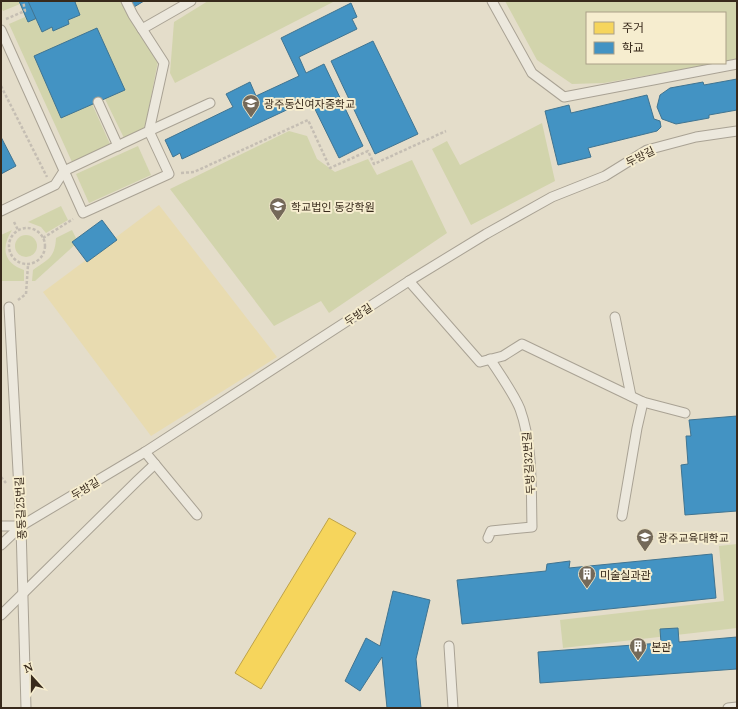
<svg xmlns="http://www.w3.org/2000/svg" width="738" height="709" font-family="'Noto Serif','Noto Sans KR',serif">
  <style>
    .green { fill: #d2d4ac }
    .sand { fill: #e8dbb0 }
    .homes { fill: #f6d55c; stroke: #bda249 }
    .schools { fill: #4393c3; stroke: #407491 }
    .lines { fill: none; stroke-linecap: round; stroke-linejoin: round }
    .lane-casing { stroke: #a9a294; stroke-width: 11 }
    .path { stroke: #c5beb3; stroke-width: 2.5; stroke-dasharray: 3 2; stroke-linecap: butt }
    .lane { stroke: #ece8dd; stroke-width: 9 }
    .labels { text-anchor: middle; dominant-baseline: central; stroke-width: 4; stroke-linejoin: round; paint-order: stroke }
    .poi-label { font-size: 11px; fill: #382a1c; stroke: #f6edcf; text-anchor: start }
    .street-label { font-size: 11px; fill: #382a1c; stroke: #f6edcf }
  </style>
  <rect width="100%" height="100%" fill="#e4ddca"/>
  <g class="green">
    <path d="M1 1H120L129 18 158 61 145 128 124 138 105 99 92 104 110 144 72 162 9 24 25 17 20 4 3 11 1 7Z"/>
    <path d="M208 1H335L175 83 170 73 174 22Z"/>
    <path d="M505 1H737V59L725 62V13H587V63H717L604 83 572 84 537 60Z"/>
    <path d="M542 123 555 181 471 225 432 149 447 141 460 165Z"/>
    <path d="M289 131 307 136 317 159 335 172 368 159 377 175 412 160 447 233 329 313 321 301 274 326 170 189Z"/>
    <path d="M138 146 151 175 89 203 76 174Z"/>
    <path d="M61 206 68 220 46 233 41 227 28 222Z"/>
    <path d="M12 230C1 247 3 263 24 270V281H1V235Z"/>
    <path d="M72 230 78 242 35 281H32L33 270C48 259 55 258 56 238Z"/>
    <circle cx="26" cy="246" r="11"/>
    <path d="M737 544V628L563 648 560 620 724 601 719 546Z"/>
  </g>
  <path class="sand" d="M159 205 277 357 151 436 43 292 86 260 117 240 115 238Z"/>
  <path class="homes" d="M329 518 356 533 261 689 235 673Z"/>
  <g class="schools">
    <path d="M19 1H77L28 22Z"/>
    <path d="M28 1H77L75 2 80 15 68 20 69 24 53 31 52 27 42 32Z"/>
    <path d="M131 1H144L134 7Z"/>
    <path d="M351 3 357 17 352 19 357 29 299 57 306 73 324 64 363 146 339 158 310 99 182 159 180 153 173 157 165 140 233 107 226 94 250 82 256 96 299 76 281 38Z"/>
    <path d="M97 28 125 90 61 118 34 56Z"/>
    <path d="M373 41 418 134 375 154 331 61Z"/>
    <path d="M737 79V110L709 115V118L676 124 662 119 657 107 660 95 670 88 703 82 704 85Z"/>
    <path d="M647 95 654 119 660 121 661 127 657 131 588 148 591 157 558 165 545 111 569 105 571 113Z"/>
    <path d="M1 137 16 166 1 174Z"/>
    <path d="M102 220 117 240 87 262 72 242Z"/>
    <path d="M737 416V511L685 515 681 465 688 464 686 436H691L689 420Z"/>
    <path d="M712 554 716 598 462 624 457 580 546 571 547 564 570 561 569 568Z"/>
    <path d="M393 591 430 600 416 659 421 708H387L382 657 360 691 345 681 366 638 380 646Z"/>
    <path d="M678 628 679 642 737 637V669L540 683 538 652 661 643 660 629Z"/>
  </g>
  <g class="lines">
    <g class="lane-casing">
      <g id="lane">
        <path d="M492 1 532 73 564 97 737 64"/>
        <path d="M142 29 191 1"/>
        <path d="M1 30 83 213 169 174 149 131 210 103"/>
        <path d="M98 102 118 146"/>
        <path d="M1 211 55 185 64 171 149 131 164 63 133 15 126 1"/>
        <path d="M409 281 480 362 503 356 522 344 643 402 685 413"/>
        <path d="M9 307 21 526 26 708"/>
        <path d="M615 317 631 396"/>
        <path d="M145 452 197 515"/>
        <path d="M622 516 637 428 643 402"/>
        <path d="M1 526H21"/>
        <path d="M488 538 491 531 532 527C531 489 533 445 520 409 514 394 499 373 490 359"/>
        <path d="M1 545 21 526 145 452 409 281 486 234 552 197 605 176 647 150 696 137 737 131"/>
        <path d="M1 615 137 481 155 464"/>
        <path d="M449 646 453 708"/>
        <path d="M728 708 737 707"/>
      </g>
    </g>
    <g class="path">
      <path d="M6 19 25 11 23 1"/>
      <path d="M1 86 47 177"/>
      <path d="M181 173 194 172 308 120 330 168 368 151 374 164 446 131"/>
      <path d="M14 222 18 230"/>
      <circle cx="27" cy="246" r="18"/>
      <path d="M43 238 73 219"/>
      <path d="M18 300 26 294 28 265"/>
      <path d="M1 477 6 483"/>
    </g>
    <use href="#lane" class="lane"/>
  </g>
  <defs>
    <g id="school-pin" transform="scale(0.9)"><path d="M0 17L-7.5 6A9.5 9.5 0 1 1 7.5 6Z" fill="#746959" stroke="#f6edcf"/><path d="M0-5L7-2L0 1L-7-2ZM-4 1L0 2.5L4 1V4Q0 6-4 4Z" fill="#fff"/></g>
    <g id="university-pin" transform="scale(0.9)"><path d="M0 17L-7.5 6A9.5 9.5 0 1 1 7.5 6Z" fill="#746959" stroke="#f6edcf"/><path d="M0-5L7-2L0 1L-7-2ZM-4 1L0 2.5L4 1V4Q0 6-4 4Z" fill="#fff"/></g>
    <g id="building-pin" transform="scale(0.9)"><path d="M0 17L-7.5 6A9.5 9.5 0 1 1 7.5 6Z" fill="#746959" stroke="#f6edcf"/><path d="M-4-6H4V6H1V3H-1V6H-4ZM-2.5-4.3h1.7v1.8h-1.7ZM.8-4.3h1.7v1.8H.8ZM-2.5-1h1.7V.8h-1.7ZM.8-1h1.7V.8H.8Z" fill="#fff"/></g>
  </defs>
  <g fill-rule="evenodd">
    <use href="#school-pin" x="251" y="103"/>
    <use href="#school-pin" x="278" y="206"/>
    <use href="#university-pin" x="645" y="537"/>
    <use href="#building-pin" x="587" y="574"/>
    <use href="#building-pin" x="638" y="646"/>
  </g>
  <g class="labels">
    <g class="poi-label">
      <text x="264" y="103">광주동신여자중학교</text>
      <text x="291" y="206">학교법인 동강학원</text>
      <text x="658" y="537">광주교육대학교</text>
      <text x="600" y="574">미술실과관</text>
      <text x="651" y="646">본관</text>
    </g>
    <g class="street-label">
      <text transform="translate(640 156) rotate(-26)">두방길</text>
      <text transform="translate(358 314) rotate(-33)">두방길</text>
      <text transform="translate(528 463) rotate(-94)">두방길32번길</text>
      <text transform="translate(85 488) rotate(-31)">두방길</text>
      <text transform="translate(20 508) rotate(-93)">풍동길25번길</text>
    </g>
  </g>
  <rect width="738" height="709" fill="none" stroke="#382a1c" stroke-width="4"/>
  <rect x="586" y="12" width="140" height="52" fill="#f6edcf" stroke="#aa9f87"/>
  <rect x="594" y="22" width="20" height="12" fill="#f6d55c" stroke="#aa9f87"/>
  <text x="622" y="32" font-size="12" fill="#382a1c">주거</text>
  <rect x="594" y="42" width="20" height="12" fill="#4393c3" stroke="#aa9f87"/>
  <text x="622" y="52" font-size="12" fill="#382a1c">학교</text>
  <g transform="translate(32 677) rotate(339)" stroke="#f6edcf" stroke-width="3" paint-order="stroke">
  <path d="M0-3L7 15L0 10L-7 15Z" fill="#382a1c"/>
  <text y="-6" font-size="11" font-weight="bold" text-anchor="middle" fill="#382a1c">N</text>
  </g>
</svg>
